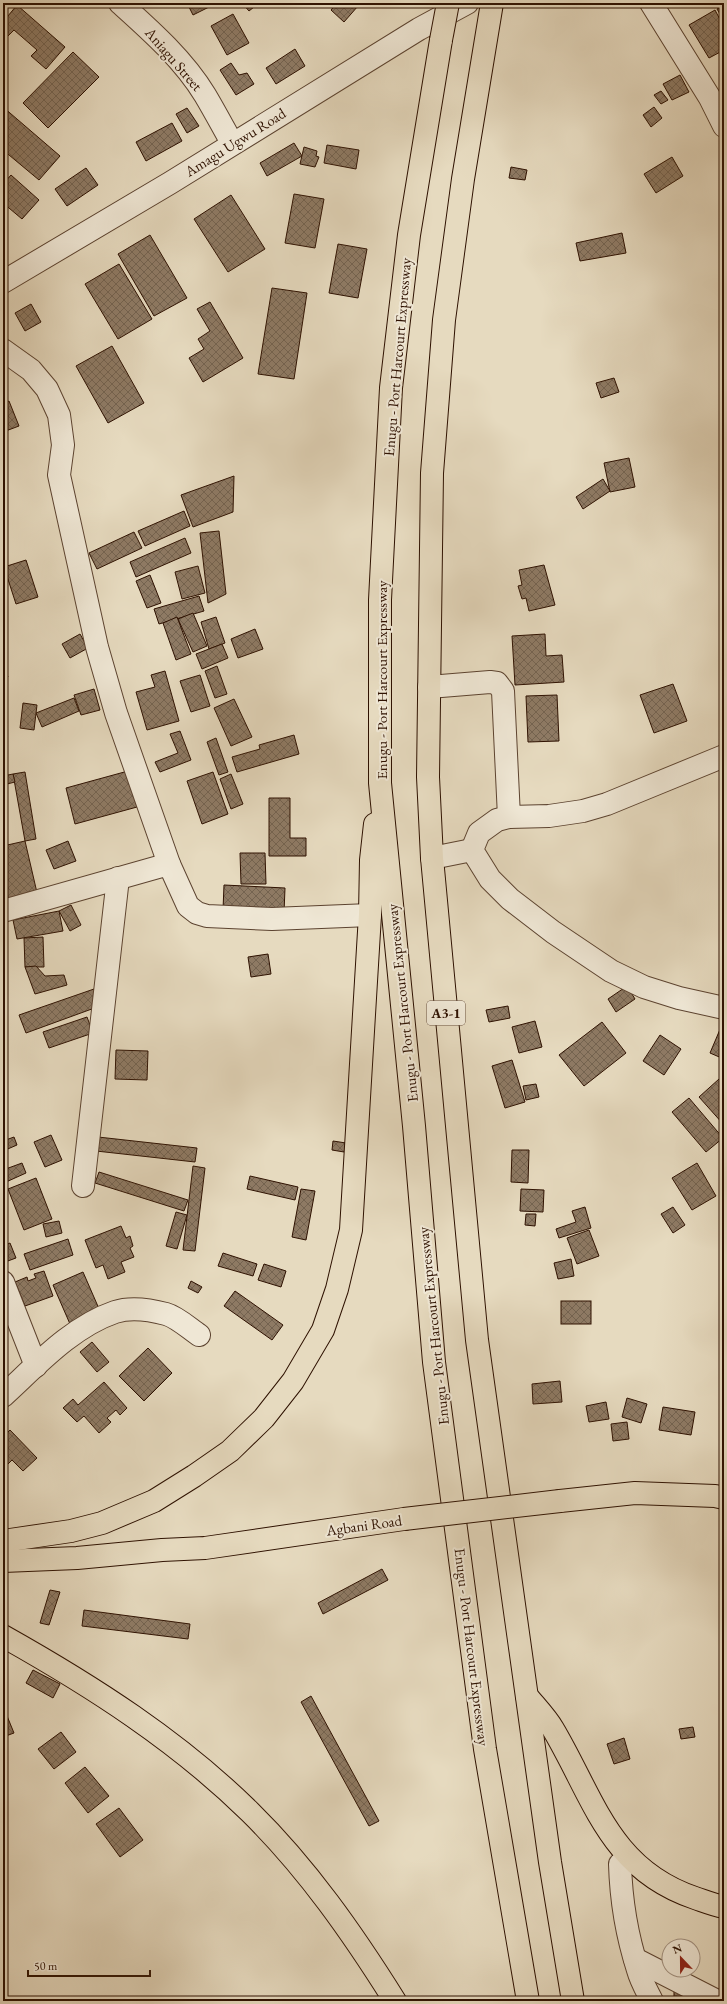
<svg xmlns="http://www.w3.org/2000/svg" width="727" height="2004" font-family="'EB Garamond',serif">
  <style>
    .building { fill: url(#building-cross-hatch); stroke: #2e1101 }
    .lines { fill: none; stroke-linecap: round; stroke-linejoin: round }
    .minor-casing { stroke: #5c4330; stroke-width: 24 }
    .major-casing { stroke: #2e1101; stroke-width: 24 }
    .highway-casing { stroke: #2e1101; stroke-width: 24 }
    .minor { stroke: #efe7d5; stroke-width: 22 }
    .major { stroke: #e6dabf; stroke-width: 22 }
    .highway { stroke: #e6dabf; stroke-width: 22 }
    .major-bridge-casing { stroke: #2e1101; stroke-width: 24; stroke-linecap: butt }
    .highway-bridge-casing { stroke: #2e1101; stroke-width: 24; stroke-linecap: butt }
    .major-bridge { stroke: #e6dabf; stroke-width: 22 }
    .highway-bridge { stroke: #e6dabf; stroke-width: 22 }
    .labels { text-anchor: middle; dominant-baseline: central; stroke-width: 4; stroke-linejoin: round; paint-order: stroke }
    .shield { fill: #efe7d5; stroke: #685141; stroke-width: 1 }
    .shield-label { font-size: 14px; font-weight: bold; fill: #2e1101 }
    .street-label { font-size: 15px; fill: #2e1101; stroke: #efe7d5 }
  </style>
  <defs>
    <pattern id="building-cross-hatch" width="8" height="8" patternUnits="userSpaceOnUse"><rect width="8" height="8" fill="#8e7a64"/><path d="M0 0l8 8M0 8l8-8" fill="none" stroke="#746350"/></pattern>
  </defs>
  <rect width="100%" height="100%" fill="#e6dabf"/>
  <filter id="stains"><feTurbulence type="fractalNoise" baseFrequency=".005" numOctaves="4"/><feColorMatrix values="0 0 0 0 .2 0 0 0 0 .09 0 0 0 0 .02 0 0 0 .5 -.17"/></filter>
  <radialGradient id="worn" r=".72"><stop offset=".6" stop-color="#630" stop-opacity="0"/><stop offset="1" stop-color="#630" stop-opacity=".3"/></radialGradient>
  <g class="building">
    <path d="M187 3H217L193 15Z"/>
    <path d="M242 3H259L249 11Z"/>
    <path d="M337 3H354L358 6 344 22 331 10Z"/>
    <path d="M17 5 65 47 46 69 31 56 37 50 14 30 3 41V22Z"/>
    <path d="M724 5V21L717 9Z"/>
    <path d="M715 10 724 27V50L709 58 689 25Z"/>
    <path d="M233 14 249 43 227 55 211 26Z"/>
    <path d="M295 49 305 66 276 84 266 68Z"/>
    <path d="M73 52 99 77 48 128 23 103Z"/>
    <path d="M231 63 239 75 247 73 254 84 236 95 220 70Z"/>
    <path d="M680 75 689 92 672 100 663 84Z"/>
    <path d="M661 91 668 100 661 104 654 95Z"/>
    <path d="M3 107 60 156 39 180 3 150Z"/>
    <path d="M654 107 662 118 651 127 643 115Z"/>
    <path d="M187 108 199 126 187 133 176 114Z"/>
    <path d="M172 123 182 141 146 161 136 142Z"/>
    <path d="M294 143 302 156 267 176 260 163Z"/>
    <path d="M327 145 359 150 356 169 324 163Z"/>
    <path d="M304 147 317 151 316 156 319 157 315 167 300 164Z"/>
    <path d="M672 157 683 176 656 193 644 174Z"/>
    <path d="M511 167 527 170 525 180 509 178Z"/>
    <path d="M86 168 98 185 67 206 55 189Z"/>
    <path d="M11 175 39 200 22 219 3 203V184Z"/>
    <path d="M294 194 324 199 315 248 285 243Z"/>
    <path d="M231 195 265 249 228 272 194 219Z"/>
    <path d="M622 233 626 253 580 261 576 243Z"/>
    <path d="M150 235 187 298 154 316 118 254Z"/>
    <path d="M338 244 367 249 358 298 329 293Z"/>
    <path d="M119 264 152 319 118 339 85 284Z"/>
    <path d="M272 288 307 293 294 379 258 374Z"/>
    <path d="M210 302 243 358 203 382 189 358 204 349 198 339 210 331 197 309Z"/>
    <path d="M31 304 41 322 25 331 15 313Z"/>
    <path d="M112 346 144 403 108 423 76 366Z"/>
    <path d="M614 378 619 392 601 398 596 383Z"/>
    <path d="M9 401 19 426 3 432V404Z"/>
    <path d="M629 458 635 487 610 492 604 463Z"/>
    <path d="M234 476 233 512 193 527 181 495Z"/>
    <path d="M603 479 610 491 583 509 576 497Z"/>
    <path d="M184 511 190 526 145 546 138 531Z"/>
    <path d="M219 531 226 594 208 603 200 533Z"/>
    <path d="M134 532 142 548 97 569 89 553Z"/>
    <path d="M185 538 191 553 136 577 130 562Z"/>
    <path d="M26 560 38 597 16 604 4 567Z"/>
    <path d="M544 565 555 605 529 611 526 598 522 599 518 586 522 585 519 570Z"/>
    <path d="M198 566 205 593 182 599 175 572Z"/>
    <path d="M150 575 161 603 147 608 136 581Z"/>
    <path d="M199 596 204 611 159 624 154 609Z"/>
    <path d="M193 613 207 646 193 652 178 619Z"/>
    <path d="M177 617 191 654 176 660 163 623Z"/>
    <path d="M216 617 225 643 209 649 201 622Z"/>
    <path d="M255 629 263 649 238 658 231 639Z"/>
    <path d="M80 634 88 648 70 658 62 644Z"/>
    <path d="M545 634 546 656 562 655 564 682 515 685 512 636Z"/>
    <path d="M222 644 228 658 202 669 196 654Z"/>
    <path d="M3 665 8 677 3 679Z"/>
    <path d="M217 666 227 694 215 698 205 671Z"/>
    <path d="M165 671 179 721 147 730 136 692 155 687 151 675Z"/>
    <path d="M200 675 210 706 191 712 180 681Z"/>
    <path d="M673 684 687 721 654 733 640 695Z"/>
    <path d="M94 689 100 710 81 715 74 695Z"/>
    <path d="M557 695 559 741 528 742 526 696Z"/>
    <path d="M74 698 79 711 42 727 36 713Z"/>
    <path d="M234 699 252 737 231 746 214 708Z"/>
    <path d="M23 703 37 705 34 730 20 728Z"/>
    <path d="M180 731 191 760 160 772 155 762 178 753 170 734Z"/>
    <path d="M294 735 299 754 237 772 232 757 260 749 259 745Z"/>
    <path d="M216 738 228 772 219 775 207 742Z"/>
    <path d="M128 771 137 807 75 824 66 788Z"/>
    <path d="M25 772 36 839 25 841 13 774Z"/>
    <path d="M213 772 228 814 202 824 187 781Z"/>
    <path d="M13 774 15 782 3 785V776Z"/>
    <path d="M231 774 243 804 231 809 220 779Z"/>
    <path d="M269 798H290V838H306V856H269Z"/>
    <path d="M25 841 38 897 3 902V846Z"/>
    <path d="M68 841 76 861 54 869 46 850Z"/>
    <path d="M240 853H265L266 884H241Z"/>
    <path d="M224 885 285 888 284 913 223 910Z"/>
    <path d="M71 905 81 925 70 931 59 911Z"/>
    <path d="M59 911 63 931 17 939 13 920Z"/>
    <path d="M43 937 44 967H25L24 938Z"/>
    <path d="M268 954 271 974 251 977 248 957Z"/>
    <path d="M36 966 45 976 64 975 67 985 35 994 25 967Z"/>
    <path d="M627 986 635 999 616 1012 608 999Z"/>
    <path d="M94 989 100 1006 26 1033 19 1015Z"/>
    <path d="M508 1006 510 1018 489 1022 486 1010Z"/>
    <path d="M87 1017 93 1033 49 1048 43 1032Z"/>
    <path d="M724 1020V1059L710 1053Z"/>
    <path d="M535 1021 542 1047 519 1053 512 1027Z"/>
    <path d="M602 1022 626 1053 584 1086 559 1055Z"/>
    <path d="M660 1035 681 1049 664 1075 643 1061Z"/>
    <path d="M116 1050 148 1051 147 1080 115 1079Z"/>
    <path d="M512 1060 525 1102 505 1108 492 1066Z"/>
    <path d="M719 1079 724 1085V1125L699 1097Z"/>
    <path d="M536 1084 539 1097 526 1100 523 1086Z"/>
    <path d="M689 1098 723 1138 706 1152 672 1112Z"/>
    <path d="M51 1135 62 1160 45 1167 34 1142Z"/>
    <path d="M14 1137 17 1145 3 1151V1141Z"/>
    <path d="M98 1137 197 1148 195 1162 96 1151Z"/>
    <path d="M333 1141 346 1143 344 1152 332 1150Z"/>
    <path d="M512 1150H529L528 1183 511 1182Z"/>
    <path d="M22 1163 26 1173 6 1182 3 1170Z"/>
    <path d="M697 1163 716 1196 692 1210 672 1178Z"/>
    <path d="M193 1166 205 1168 195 1251 183 1250Z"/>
    <path d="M99 1172 188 1200 184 1211 95 1183Z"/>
    <path d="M250 1176 298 1187 295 1200 247 1189Z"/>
    <path d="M36 1178 52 1219 24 1230 8 1189Z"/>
    <path d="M301 1189 315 1191 306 1240 292 1237Z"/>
    <path d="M521 1189 544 1190 543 1212 520 1211Z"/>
    <path d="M585 1207 591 1228 559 1238 556 1229 576 1222 572 1211Z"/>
    <path d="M673 1207 685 1225 673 1233 661 1214Z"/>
    <path d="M176 1212 187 1215 177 1249 166 1246Z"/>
    <path d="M526 1214H536L535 1226 525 1225Z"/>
    <path d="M59 1221 62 1233 46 1237 43 1224Z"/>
    <path d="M121 1226 126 1238 130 1236 133 1246 130 1248 134 1257 121 1262 125 1272 108 1279 103 1265 96 1268 85 1240Z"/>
    <path d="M589 1230 599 1256 577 1264 567 1238Z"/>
    <path d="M68 1239 73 1255 30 1270 24 1254Z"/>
    <path d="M10 1243 16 1258 5 1262 3 1257V1246Z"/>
    <path d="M223 1253 257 1264 253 1276 218 1266Z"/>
    <path d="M571 1259 574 1276 558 1279 554 1263Z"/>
    <path d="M264 1264 286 1271 281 1287 258 1280Z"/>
    <path d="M44 1271 53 1296 25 1306 15 1282 27 1277 28 1281 36 1278 34 1274Z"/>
    <path d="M83 1272 100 1311 70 1324 53 1285Z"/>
    <path d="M191 1281 202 1287 198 1293 188 1288Z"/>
    <path d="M235 1291 283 1325 272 1340 224 1306Z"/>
    <rect x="561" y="1301" width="30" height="23"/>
    <path d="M92 1342 109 1362 97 1372 80 1352Z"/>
    <path d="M148 1348 172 1373 144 1401 119 1376Z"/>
    <path d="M560 1381 562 1402 533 1404 532 1384Z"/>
    <path d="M104 1382 127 1408 120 1415 116 1410 107 1418 111 1422 99 1433 84 1416 77 1422 63 1408 73 1399 78 1405Z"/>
    <path d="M627 1398 647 1404 641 1423 622 1417Z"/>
    <path d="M606 1402 609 1419 589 1422 586 1406Z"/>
    <path d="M663 1407 695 1412 691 1435 659 1430Z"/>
    <path d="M627 1422 629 1439 613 1441 611 1424Z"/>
    <path d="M10 1430 37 1458 23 1471 12 1460 4 1468 3 1467V1437Z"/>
    <path d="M382 1569 388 1580 323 1614 318 1603Z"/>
    <path d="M50 1590 60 1592 49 1625 40 1623Z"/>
    <path d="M84 1610 190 1624 188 1639 82 1626Z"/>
    <path d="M33 1670 60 1684 53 1698 26 1683Z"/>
    <path d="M311 1696 379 1821 369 1826 301 1702Z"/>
    <path d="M5 1711 14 1733 3 1737V1712Z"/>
    <path d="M693 1727 695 1737 681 1739 679 1729Z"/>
    <path d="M61 1732 76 1752 54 1769 38 1749Z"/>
    <path d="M624 1738 630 1759 614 1764 607 1744Z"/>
    <path d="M85 1767 109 1796 88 1813 65 1783Z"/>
    <path d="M119 1808 143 1840 120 1857 96 1824Z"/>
    <path d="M674 1987H688L689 2001H674Z"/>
  </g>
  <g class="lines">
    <g class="minor-casing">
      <g id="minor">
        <path d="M120 3C150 30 183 59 205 95 214 110 223 127 232 143"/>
        <path d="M651 3 710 98 724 126"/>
        <path d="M3 282 170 183 419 29 467 3"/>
        <path d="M3 350 31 370 47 389 59 415 63 445 59 475 97 647 116 713 169 864"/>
        <path d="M429 687 490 682 497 683 503 691 509 817"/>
        <path d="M724 756 607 804 583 811 549 816 509 817 497 820 479 833 472 850 490 879 510 899 553 932 611 971 644 987 679 998 724 1008"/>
        <path d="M432 858 472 850"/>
        <path d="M3 911 169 864 188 906 197 913 207 916 272 919 370 915"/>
        <path d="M83 1186 118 878"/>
        <path d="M3 1282 36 1366"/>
        <path d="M3 1396C36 1366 71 1327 115 1312 130 1307 151 1310 166 1314 177 1317 190 1329 199 1335"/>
        <path d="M620 1864C621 1900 627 1936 638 1970 641 1981 647 1991 652 2001"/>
        <path d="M635 1959 717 2001"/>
      </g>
    </g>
    <g class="major-casing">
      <g id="major">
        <path d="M560 1501 635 1493 715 1496 724 1498"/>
        <path d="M3 1561 77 1558 162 1550 205 1548 404 1519"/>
      </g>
    </g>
    <g class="highway-casing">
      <g id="highway">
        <path d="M492 3 463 179 444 320 432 473 428 777 432 858 477 1340 550 1862 573 2001"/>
        <path d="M441 40 409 235 391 388 380 600V783L414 1126 434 1362 485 1749 528 2001"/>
        <path d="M3 1541 71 1531 102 1523 154 1501 194 1476 230 1451 264 1418 293 1381 323 1330 337 1289 351 1230 370 915 371 860 375 824"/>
        <path d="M3 1636C92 1686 178 1741 250 1812 307 1868 353 1934 395 2001"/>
        <path d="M527 1696C535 1706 546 1717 553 1729 594 1798 609 1869 695 1898 704 1901 714 1905 724 1907"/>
      </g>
    </g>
    <use href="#minor" class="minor"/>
    <use href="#major" class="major"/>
    <use href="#highway" class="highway"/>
    <g class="major-bridge-casing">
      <path id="major-bridge" d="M404 1519 560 1501"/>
    </g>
    <g class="highway-bridge-casing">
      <path id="highway-bridge" d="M441 40 448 3"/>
    </g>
    <use href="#major-bridge" class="major-bridge"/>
    <use href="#highway-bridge" class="highway-bridge"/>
  </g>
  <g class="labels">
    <rect class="shield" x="427" y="1001" width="38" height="24" rx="3"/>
    <g class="shield-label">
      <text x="446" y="1013">A3-1</text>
    </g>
    <g class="street-label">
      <text transform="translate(174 59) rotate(49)">Aniagu Street</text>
      <text transform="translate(235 142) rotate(-32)">Amagu Ugwu Road</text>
      <text transform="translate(397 357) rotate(-85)">Enugu - Port Harcourt Expressway</text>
      <text transform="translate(381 680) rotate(-90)">Enugu - Port Harcourt Expressway</text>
      <text transform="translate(402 1003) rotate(-96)">Enugu - Port Harcourt Expressway</text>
      <text transform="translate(433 1326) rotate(-96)">Enugu - Port Harcourt Expressway</text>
      <text transform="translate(364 1525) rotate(-8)">Agbani Road</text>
      <text transform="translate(472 1647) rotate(83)">Enugu - Port Harcourt Expressway</text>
    </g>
  </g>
  <rect width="727" height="2004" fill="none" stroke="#e6dabf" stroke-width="16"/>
  <rect x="4" y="4" width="719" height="1996" fill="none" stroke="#2e1101" stroke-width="2"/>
  <rect x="8" y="8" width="711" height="1988" fill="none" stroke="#2e1101"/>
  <g transform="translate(681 1958) rotate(338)"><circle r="19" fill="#efe7d5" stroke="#a29180"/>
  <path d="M0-3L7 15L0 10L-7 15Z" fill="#8f2418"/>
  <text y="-6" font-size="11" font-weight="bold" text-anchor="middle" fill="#2e1101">N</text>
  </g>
  <path d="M28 1970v6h122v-6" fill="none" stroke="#2e1101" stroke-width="2"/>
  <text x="34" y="1970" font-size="12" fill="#2e1101" stroke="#efe7d5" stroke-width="3" paint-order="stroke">50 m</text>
  <rect width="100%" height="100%" filter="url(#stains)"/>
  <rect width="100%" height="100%" fill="url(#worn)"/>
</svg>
